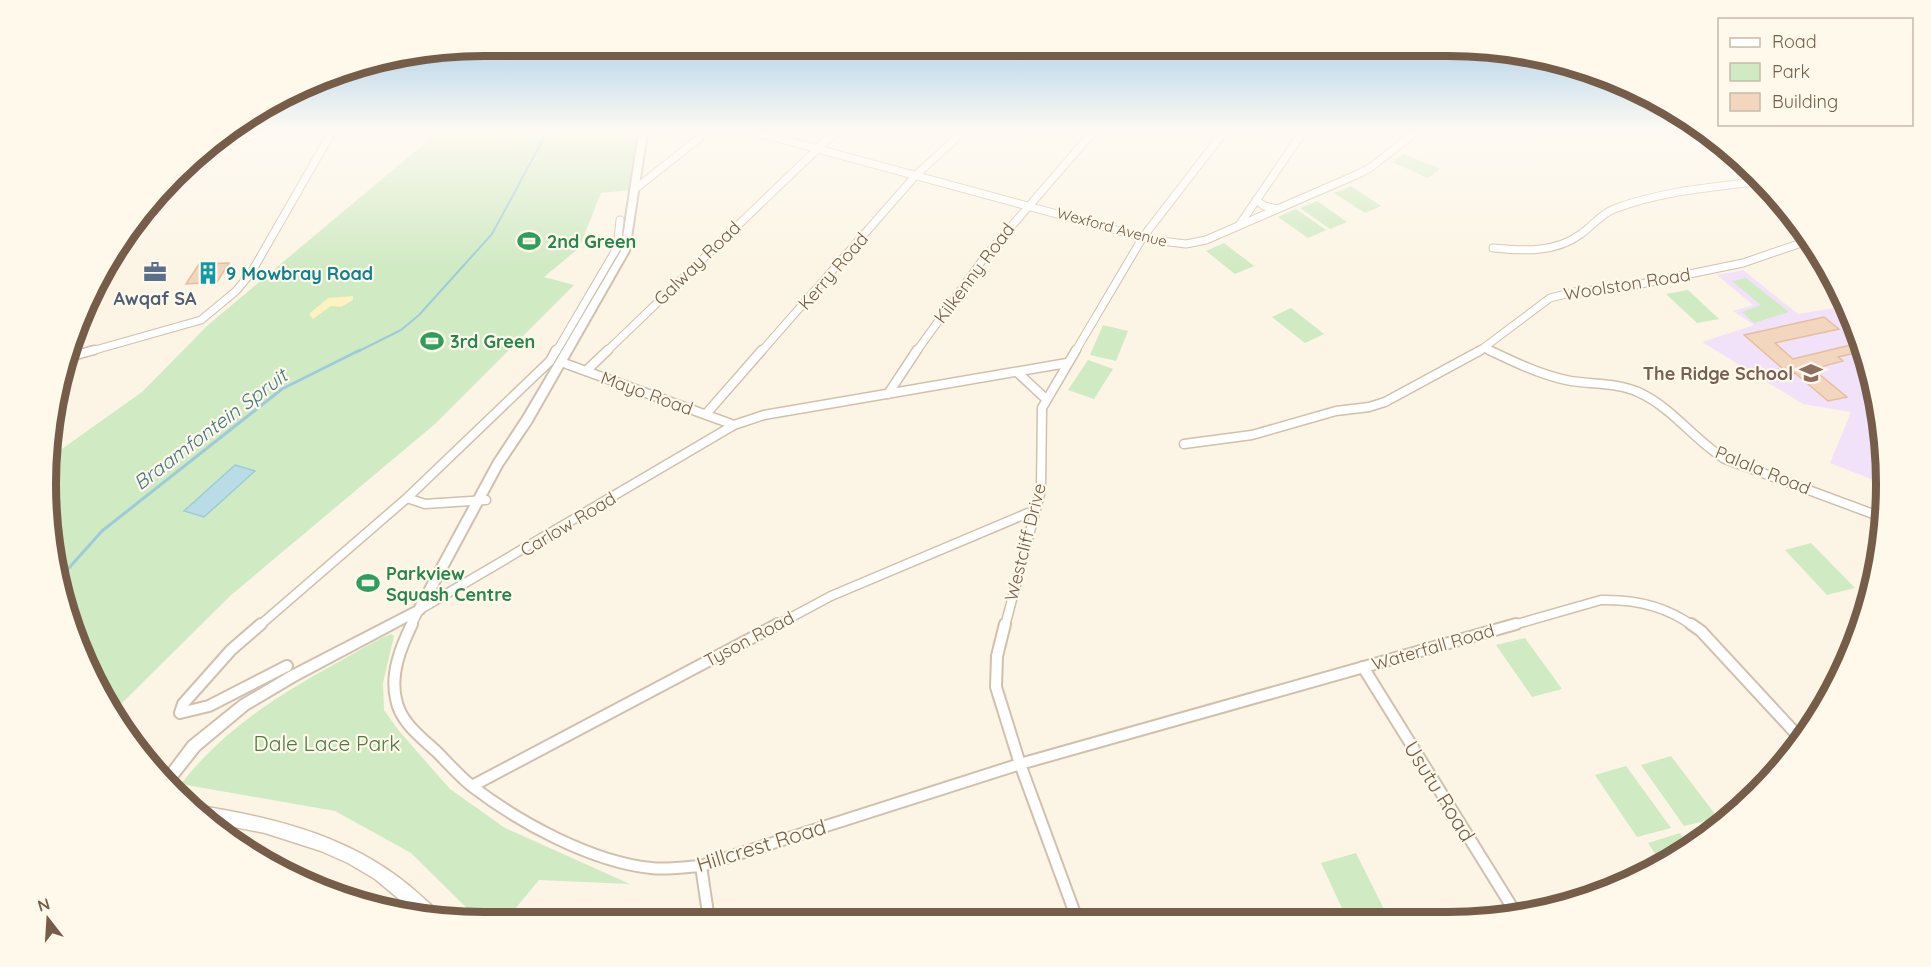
<svg xmlns="http://www.w3.org/2000/svg" width="1931" height="967" font-family="Quicksand,sans-serif">
  <style>
    .education { fill: #f2e2f9 }
    .green { fill: #d0eac3 }
    .sand { fill: #fcf3c0 }
    .water { fill: #b9dce6; stroke: #9fcbd8; stroke-width: 1.5 }
    .lines { fill: none; stroke-linecap: round; stroke-linejoin: round }
    .stream-far1 { stroke: #9fcbd8; stroke-width: 2 }
    .stream { stroke: #9fcbd8; stroke-width: 3 }
    .building { fill: #f2d6bd; stroke: #e5be9d; stroke-width: 1.5 }
    .minor-far2-casing { stroke: #d0c0ae; stroke-width: 9 }
    .minor-far1-casing { stroke: #d0c0ae; stroke-width: 11 }
    .minor-casing { stroke: #d0c0ae; stroke-width: 14 }
    .tertiary-casing { stroke: #d0c0ae; stroke-width: 4 }
    .secondary-casing { stroke: #d3c0ab; stroke-width: 3 }
    .minor-far2 { stroke: #fff; stroke-width: 7 }
    .minor-far1 { stroke: #fff; stroke-width: 8 }
    .minor { stroke: #fff; stroke-width: 10 }
    .tertiary { fill: #fff; fill-rule: evenodd }
    .secondary { fill: #fff; fill-rule: evenodd }
    .labels { text-anchor: middle; dominant-baseline: central; stroke-width: 4.5; stroke-linejoin: round; paint-order: stroke }
    .far-street-label { font-size: 15px; fill: #755d4a; stroke: #fff9eb }
    .leisure-label { font-size: 18px; font-weight: bold; fill: #27864d; stroke: #fff9eb; text-anchor: start }
    .street-label { font-size: 18px; fill: #755d4a; stroke: #fff9eb }
    .culture-label { font-size: 18px; font-weight: bold; fill: #0d838f; stroke: #fff9eb; text-anchor: start }
    .service-label { font-size: 18px; font-weight: bold; fill: #4e5e75; stroke: #fff9eb }
    .education-label { font-size: 18px; font-weight: bold; fill: #785e54; stroke: #fff9eb; text-anchor: end }
    .water-label { font-size: 20px; font-style: italic; fill: #437889; stroke: #fff9eb }
    .near-park-label { font-size: 21px; fill: #4e7b42; stroke: #fff9eb }
    .near-street-label { font-size: 21px; fill: #755d4a; stroke: #fff9eb }
    .rim { fill: none; stroke: #755d4a; stroke-width: 8 }
  </style>
  <rect width="100%" height="100%" fill="#fcf5e5"/>
  <path class="education" d="M1743 270 1798 314 1846 306 1863 342 1882 426 1884 484 1830 463 1851 412 1803 404 1702 342 1754 325 1733 311 1753 305 1717 275Z"/>
  <g class="green">
    <path d="M431 132H641L630 190 601 193 579 248 544 277 574 285 435 424 230 596 114 711 90 678 49 541 52 456 142 392 208 325 425 143Z"/>
    <path d="M1713 135H1714L1756 174H1748L1707 142Z"/>
    <path d="M1404 154 1440 169 1428 178 1392 162Z"/>
    <path d="M1351 186 1381 206 1365 213 1334 193Z"/>
    <path d="M1317 201 1347 222 1330 229 1300 208Z"/>
    <path d="M1296 209 1326 230 1308 238 1278 217Z"/>
    <path d="M1224 243 1254 266 1235 274 1206 251Z"/>
    <path d="M1746 278 1789 312 1754 323 1742 312 1761 305 1732 281Z"/>
    <path d="M1688 290 1719 319 1697 323 1666 294Z"/>
    <path d="M1291 308 1324 334 1305 343 1272 317Z"/>
    <path d="M1103 325 1128 331 1116 361 1090 355Z"/>
    <path d="M1088 360 1113 369 1094 399 1068 390Z"/>
    <path d="M1811 543 1855 588 1827 595 1785 550Z"/>
    <path d="M391 634 394 636 383 683 384 710 399 731 450 789 505 828 630 884 539 880 505 921H480L411 853 335 811 181 784C222 731 275 697 333 665 352 655 371 642 391 634Z"/>
    <path d="M1525 638 1562 689 1532 697 1496 645Z"/>
    <path d="M1671 756 1718 818 1684 826 1641 765Z"/>
    <path d="M1626 766 1671 828 1637 837 1595 775Z"/>
    <path d="M1680 833 1691 848 1662 864 1648 843Z"/>
    <path d="M1356 853 1389 919H1347L1321 863Z"/>
  </g>
  <path class="sand" d="M353 296V300L341 307 331 306 313 319 309 314 328 298Z"/>
  <path class="water" d="M235 465 255 471 204 517 184 511Z"/>
  <g class="lines">
    <path class="stream-far1" d="M357 352 401 330 419 315 492 234 547 132"/>
    <path class="stream" d="M60 578 102 531 282 389 360 350"/>
  </g>
  <g class="building">
    <path d="M229 263 217 282 186 284 199 264Z"/>
    <path d="M1824 317 1839 329 1775 343 1793 359 1863 342 1865 351 1838 357 1843 361 1813 369 1847 397 1828 401 1795 373 1789 374 1744 335Z"/>
  </g>
  <g class="lines">
    <g class="minor-far2-casing">
      <g id="minor-far2">
        <path d="M755 132 1153 240 1186 244 1206 240 1356 175 1370 168 1416 132"/>
        <path d="M203 148 267 132"/>
        <path d="M635 189 707 132"/>
        <path d="M1256 200 1264 206 1277 209"/>
        <path d="M1240 224 1303 132"/>
        <path d="M1493 248C1524 251 1555 253 1581 234 1592 226 1601 214 1614 209 1661 191 1714 187 1763 181"/>
        <path d="M1485 348 1492 352"/>
        <path d="M88 352 201 320 236 291 251 273 332 132"/>
        <path d="M556 352 617 248 620 220"/>
        <path d="M606 352 835 132"/>
        <path d="M761 352 916 175 963 132"/>
        <path d="M916 352 984 258 1093 132"/>
        <path d="M1075 352 1143 237 1224 132"/>
        <path d="M1478 352 1550 298 1574 292 1631 286 1743 263 1810 240"/>
      </g>
    </g>
    <g class="minor-far1-casing">
      <g id="minor-far1">
        <path d="M1489 350C1514 362 1539 374 1566 380 1590 385 1616 382 1638 392 1672 407 1694 440 1725 459L1884 518"/>
        <path d="M69 357 94 350"/>
        <path d="M561 362 734 425"/>
        <path d="M586 371 608 350"/>
        <path d="M1018 373 1046 399"/>
        <path d="M888 394 917 350"/>
        <path d="M706 414 762 350"/>
        <path d="M1184 444 1252 435 1336 411 1369 407 1385 402 1481 350"/>
        <path d="M407 498 425 504 486 500"/>
        <path d="M259 626 407 498 550 361 556 350"/>
        <path d="M411 626 419 610 734 425 764 415 1067 363"/>
        <path d="M775 626 831 596 1035 510"/>
        <path d="M1005 626 1041 490 1042 408 1076 350"/>
        <path d="M1510 626 1601 600C1635 599 1666 606 1693 626"/>
      </g>
    </g>
    <g class="minor-casing">
      <g id="minor">
        <path d="M261 624 231 650 183 704 180 713 209 706 287 666"/>
        <path d="M412 624C401 647 390 673 396 699 400 722 421 737 437 752 449 764 460 777 473 787 520 823 592 862 651 868 667 870 684 867 701 866L1020 764 1516 624"/>
        <path d="M1005 624 997 656 996 687 1020 764 1077 919"/>
        <path d="M1691 624 1701 631 1800 738"/>
        <path d="M1363 667 1517 915"/>
        <path d="M472 786 778 624"/>
        <path d="M701 866 709 920"/>
      </g>
    </g>
    <g class="tertiary-casing">
      <path id="tertiary" d="M639 132H647L629 251 531 423 502 466 423 613 297 680 248 709 199 750 169 788 162 778 189 742 240 701 289 672 415 607 494 461 523 417 621 251Z"/>
    </g>
    <g class="secondary-casing">
      <g id="secondary">
        <path d="M118 245 121 247 113 272 86 324 80 327 107 260Z"/>
        <path d="M200 806C279 818 359 839 420 895 427 902 438 908 439 919L418 915 375 879 348 863 321 851 265 833 214 823 194 809Z"/>
      </g>
    </g>
    <use href="#minor-far2" class="minor-far2"/>
    <use href="#minor-far1" class="minor-far1"/>
    <use href="#minor" class="minor"/>
    <use href="#tertiary" class="tertiary"/>
    <use href="#secondary" class="secondary"/>
  </g>
  <linearGradient id="sky" x2="0" y2="1"><stop stop-color="#95c4e7"/><stop offset="0.49" stop-color="#fefaf3"/><stop offset="1" stop-color="#fefaf3" stop-opacity="0"/></linearGradient>
  <rect width="1931" height="267" fill="url(#sky)"/>
  <defs>
    <g id="stadium-bare" transform="scale(1.8)"><path d="M0-5a6.5 5 0 1 0 0 10a6.5 5 0 1 0 0-10ZM-3.5-1.8h7v3.6h-7Z" fill="#2e9e5b" stroke="#fff9eb" stroke-width="2.5" paint-order="stroke"/></g>
    <g id="office-bare" transform="scale(1.8)"><path d="M-6-3h4V-5.5h4V-3h4V5H-6ZM-1-4.5V-3h2v-1.5ZM-6 0V1H6V0Z" fill="#5c6f8a" stroke="#fff9eb" stroke-width="2.5" paint-order="stroke"/></g>
    <g id="building-bare" transform="scale(1.8)"><path d="M-4-6H4V6H1V3H-1V6H-4ZM-2.5-4.3h1.7v1.8h-1.7ZM.8-4.3h1.7v1.8H.8ZM-2.5-1h1.7V.8h-1.7ZM.8-1h1.7V.8H.8Z" fill="#0f9aa8" stroke="#fff9eb" stroke-width="2.5" paint-order="stroke"/></g>
    <g id="school-bare" transform="scale(1.8)"><path d="M0-5L7-2L0 1L-7-2ZM-4 1L0 2.5L4 1V4Q0 6-4 4Z" fill="#8d6e63" stroke="#fff9eb" stroke-width="2.5" paint-order="stroke"/></g>
  </defs>
  <g fill-rule="evenodd">
    <use href="#stadium-bare" x="529" y="241"/>
    <use href="#office-bare" x="155" y="272"/>
    <use href="#building-bare" x="208" y="273"/>
    <use href="#stadium-bare" x="432" y="341"/>
    <use href="#school-bare" x="1811" y="373"/>
    <use href="#stadium-bare" x="368" y="583"/>
  </g>
  <g class="labels">
    <g class="far-street-label">
      <text transform="translate(1112 227) rotate(15)">Wexford Avenue</text>
    </g>
    <g class="leisure-label">
      <text x="547" y="241">2nd Green</text>
      <text x="450" y="341">3rd Green</text>
      <text x="386" y="573">Parkview<tspan x="386" dy="21">Squash Centre</tspan></text>
    </g>
    <g class="street-label">
      <text transform="translate(697 263) rotate(-44)">Galway Road</text>
      <text transform="translate(833 271) rotate(-49)">Kerry Road</text>
      <text transform="translate(974 273) rotate(-53)">Kilkenny Road</text>
      <text transform="translate(1627 284) rotate(-9)">Woolston Road</text>
      <text transform="translate(647 393) rotate(20)">Mayo Road</text>
      <text transform="translate(1763 470) rotate(22)">Palala Road</text>
      <text transform="translate(568 524) rotate(-31)">Carlow Road</text>
      <text transform="translate(1025 542) rotate(-76)">Westcliff Drive</text>
      <text transform="translate(749 639) rotate(-28)">Tyson Road</text>
      <text transform="translate(1433 647) rotate(-16)">Waterfall Road</text>
    </g>
    <g class="culture-label">
      <text x="226" y="273">9 Mowbray Road</text>
    </g>
    <g class="service-label">
      <text x="155" y="298">Awqaf SA</text>
    </g>
    <g class="education-label">
      <text x="1793" y="373">The Ridge School</text>
    </g>
    <g class="water-label">
      <text transform="translate(210 429) rotate(-37)">Braamfontein Spruit</text>
    </g>
    <g class="near-park-label">
      <text x="327" y="743">Dale Lace Park</text>
    </g>
    <g class="near-street-label">
      <text transform="translate(1440 791) rotate(58)">Usutu Road</text>
      <text transform="translate(761 845) rotate(-17)">Hillcrest Road</text>
    </g>
  </g>
  <path d="M0 0H1931V967H0ZM484 56H1448A428 428 0 0 1 1876 484V484A428 428 0 0 1 1448 912H484A428 428 0 0 1 56 484V484A428 428 0 0 1 484 56Z" fill="#fff9eb" fill-rule="evenodd"/>
  <path class="rim" d="M484 56H1448A428 428 0 0 1 1876 484V484A428 428 0 0 1 1448 912H484A428 428 0 0 1 56 484V484A428 428 0 0 1 484 56Z"/>
  <rect x="1718" y="18" width="195" height="108" fill="#fff9eb" stroke="#c8bbab" stroke-width="1.5"/>
  <rect x="1730" y="38" width="30" height="9" fill="#ffffff" stroke="#c8bbab" stroke-width="1.5"/>
  <text x="1772" y="48" font-size="18" fill="#755d4a">Road</text>
  <rect x="1730" y="63" width="30" height="18" fill="#d0eac3" stroke="#c8bbab" stroke-width="1.5"/>
  <text x="1772" y="78" font-size="18" fill="#755d4a">Park</text>
  <rect x="1730" y="93" width="30" height="18" fill="#f2d6bd" stroke="#c8bbab" stroke-width="1.5"/>
  <text x="1772" y="108" font-size="18" fill="#755d4a">Building</text>
  <g transform="translate(48 919) rotate(343)" stroke="#fff9eb" stroke-width="4.5" paint-order="stroke">
  <path d="M0-4.5L10 22L0 15L-10 22Z" fill="#755d4a"/>
  <text y="-9" font-size="16" font-weight="bold" text-anchor="middle" fill="#755d4a">N</text>
  </g>
</svg>
